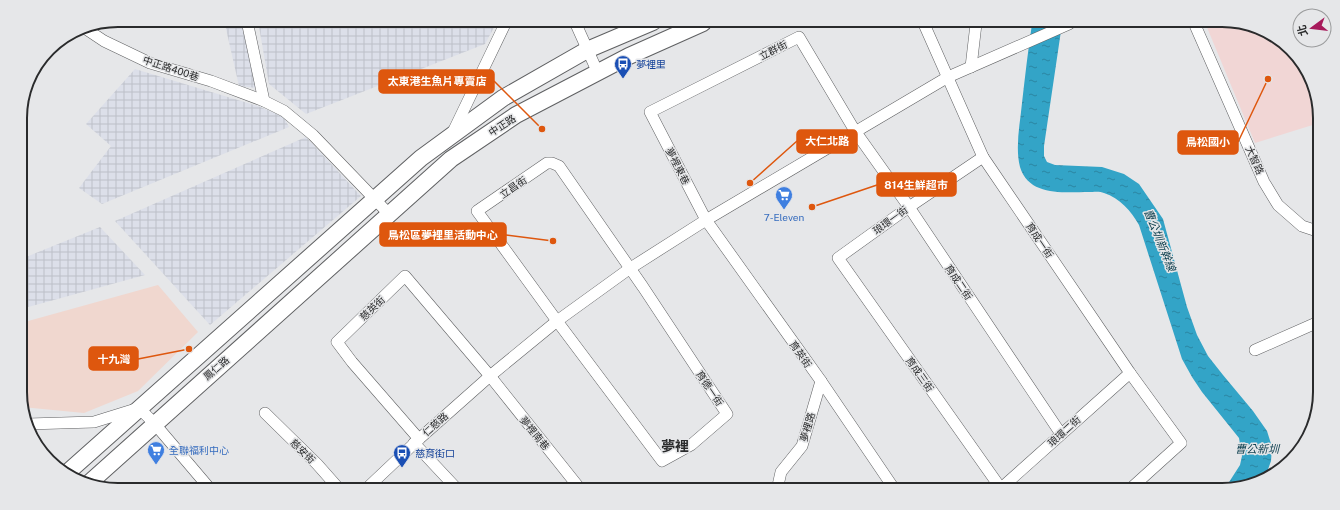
<svg xmlns="http://www.w3.org/2000/svg" width="1340" height="510" font-family="'Public Sans','Noto Sans TC',sans-serif">
  <style>
    .commercial { fill: #f0d7cf }
    .industrial { fill: url(#industrial-grid) }
    .education { fill: #f1d6d5 }
    .water { fill: url(#water-ripples) }
    .lines { fill: none; stroke-linecap: round; stroke-linejoin: round }
    .minor-casing { stroke: #5f6062; stroke-width: 12 }
    .secondary-casing { stroke: #5f6062; stroke-width: 18 }
    .minor { stroke: #fff; stroke-width: 11 }
    .secondary { stroke: #fff; stroke-width: 16 }
    .labels { text-anchor: middle; dominant-baseline: central; stroke-width: 3; stroke-linejoin: round; paint-order: stroke }
    .street-label { font-size: 10px; fill: #2a2b2c; stroke: #e6e7e9 }
    .transit-label { font-size: 10px; fill: #164399; stroke: #e6e7e9; text-anchor: start }
    .shop-label { font-size: 10px; fill: #366cbe; stroke: #e6e7e9 }
    .water-label { font-size: 11px; font-style: italic; fill: #134352; stroke: #e6e7e9 }
    .district-label { font-size: 14px; font-weight: bold; fill: #2a2b2c; stroke: #e6e7e9 }
    .rim { fill: none; stroke: #2a2b2c; stroke-width: 2 }
    .leader { fill: none; stroke: #de570e; stroke-width: 1.5 }
    .callout-dot { fill: #de570e; stroke: #e6e7e9; stroke-width: 1.5 }
    .callout { fill: #de570e; stroke: #de570e; stroke-width: 1.5 }
    .callout-label { font-size: 11px; text-anchor: middle; font-weight: bold; fill: #fff }
  </style>
  <defs>
    <pattern id="industrial-grid" width="8" height="8" patternUnits="userSpaceOnUse"><rect width="8" height="8" fill="#dcdfe9"/><path d="M0 4h8M4 0v8" fill="none" stroke="#bdc0c8"/></pattern>
    <pattern id="water-ripples" width="26" height="14" patternUnits="userSpaceOnUse"><rect width="26" height="14" fill="#33a4c7"/><path d="M2 4q2-2 4 0t4 0M15 11q2-2 4 0t4 0" fill="none" stroke="#2b86a2"/></pattern>
  </defs>
  <rect width="100%" height="100%" fill="#e6e7e9"/>
  <path class="commercial" d="M158 285 198 332 138 391 84 413 22 407 21 323Z"/>
  <g class="industrial">
    <path d="M224 20 242 21 257 88 239 86Z"/>
    <path d="M258 21 497 22 485 44 306 114 269 84Z"/>
    <path d="M135 69 258 106 284 117 289 127 102 204 79 188 111 146 86 124Z"/>
    <path d="M306 137 361 196 210 325 115 221Z"/>
    <path d="M100 227 145 275 21 309V259Z"/>
  </g>
  <path class="education" d="M1206 25H1253L1296 54 1319 105V123L1255 143Z"/>
  <path class="water" d="M1032 24H1062L1044 146V156L1047 162 1055 165 1102 167 1124 174 1139 184 1163 219 1187 307 1197 335 1208 356 1223 375 1253 411 1267 431 1272 447 1271 461 1266 475 1228 490H1224L1240 465 1242 456 1239 438 1202 392 1192 377 1182 359 1139 225C1131 211 1120 198 1104 193 1100 191 1093 192 1089 192 1065 192 1029 197 1020 167 1015 147 1020 124 1022 103 1025 77 1028 50 1032 24Z"/>
  <g class="lines">
    <g class="minor-casing">
      <g id="minor">
        <path d="M247 21 264 101"/>
        <path d="M575 22 598 73"/>
        <path d="M924 24 983 157 1130 373 1181 443 1129 490"/>
        <path d="M1195 25 1264 182 1278 205 1302 226 1317 231"/>
        <path d="M83 27 104 41 150 63 211 81 264 101 284 111 313 135 389 214"/>
        <path d="M971 67 976 24"/>
        <path d="M452 134 506 22"/>
        <path d="M983 157 909 207 838 258 1002 490"/>
        <path d="M547 163H552L559 166 643 287 727 414 691 445 662 461 557 321 477 211Z"/>
        <path d="M1255 350 1316 323"/>
        <path d="M265 413 317 464 340 490"/>
        <path d="M28 424 94 422 139 408 154 423 211 490"/>
        <path d="M419 439 352 362 337 342 405 276 490 376 581 490"/>
        <path d="M414 443 458 490"/>
        <path d="M365 490 419 439 490 376 557 321 629 269 706 220 948 77 1069 24"/>
        <path d="M777 490 781 472 802 446 821 381"/>
        <path d="M895 490 821 381 706 220 650 112 799 37 855 131 909 207 1061 434"/>
        <path d="M999 490 1130 373"/>
      </g>
    </g>
    <g class="secondary-casing">
      <g id="secondary">
        <path d="M68 472 421 158 503 98 587 50 653 22"/>
        <path d="M87 485 451 159 516 115 629 56 703 23"/>
      </g>
    </g>
    <use href="#minor" class="minor"/>
    <use href="#secondary" class="secondary"/>
  </g>
  <defs>
    <g id="bus-pin" transform="scale(0.9)"><path d="M0 17L-7.5 6A9.5 9.5 0 1 1 7.5 6Z" fill="#1a4fb4" stroke="#e6e7e9"/><path d="M-5-6H5V4H4V6H2V4H-2V6H-4V4H-5ZM-3.5-4V0h7V-4ZM-3.5 1.2v1.5H-2V1.2ZM2 1.2v1.5H3.5V1.2Z" fill="#fff"/></g>
    <g id="supermarket-pin" transform="scale(0.9)"><path d="M0 17L-7.5 6A9.5 9.5 0 1 1 7.5 6Z" fill="#3f7fe0" stroke="#e6e7e9"/><path d="M-6-5.5h2.5l.6 2H6L4.5 2H-2.5L-4.4-4H-6ZM-1.5 3.2a1.3 1.3 0 1 0 .1 0ZM3 3.2a1.3 1.3 0 1 0 .1 0Z" fill="#fff"/></g>
  </defs>
  <g fill-rule="evenodd">
    <use href="#bus-pin" x="623" y="64"/>
    <use href="#supermarket-pin" x="784" y="195"/>
    <use href="#supermarket-pin" x="156" y="450"/>
    <use href="#bus-pin" x="402" y="453"/>
  </g>
  <g class="labels">
    <g class="street-label">
      <text transform="translate(773 50) rotate(-27)">立群街</text>
      <text transform="translate(171 68) rotate(18)">中正路400巷</text>
      <text transform="translate(502 125) rotate(-33)">中正路</text>
      <text transform="translate(1255 160) rotate(66)">大智路</text>
      <text transform="translate(678 166) rotate(63)">夢裡東巷</text>
      <text transform="translate(513 187) rotate(-34)">立昌街</text>
      <text transform="translate(890 220) rotate(-36)">琅環一街</text>
      <text transform="translate(1040 240) rotate(56)">育成一街</text>
      <text transform="translate(959 282) rotate(56)">育成二街</text>
      <text transform="translate(372 308) rotate(-44)">慈英街</text>
      <text transform="translate(801 354) rotate(55)">育英街</text>
      <text transform="translate(216 368) rotate(-41)">鳳仁路</text>
      <text transform="translate(920 374) rotate(55)">育成三街</text>
      <text transform="translate(710 388) rotate(56)">育德一街</text>
      <text transform="translate(435 424) rotate(-42)">仁慈路</text>
      <text transform="translate(807 427) rotate(-74)">夢裡路</text>
      <text transform="translate(1064 431) rotate(-42)">琅環二街</text>
      <text transform="translate(535 433) rotate(51)">夢裡南巷</text>
      <text transform="translate(303 451) rotate(44)">慈安街</text>
    </g>
    <g class="transit-label">
      <text x="636" y="64">夢裡里</text>
      <text x="415" y="453">慈育街口</text>
    </g>
    <g class="shop-label">
      <text x="784" y="217">7-Eleven</text>
      <text x="169" y="450" text-anchor="start">全聯福利中心</text>
    </g>
    <g class="water-label">
      <text transform="translate(1160 240) rotate(68)">曹公圳新幹線</text>
      <text x="1257" y="449">曹公新圳</text>
    </g>
    <g class="district-label">
      <text x="675" y="446">夢裡</text>
    </g>
  </g>
  <path d="M0 0H1340V510H0ZM118 27H1222A91 91 0 0 1 1313 118V392A91 91 0 0 1 1222 483H118A91 91 0 0 1 27 392V118A91 91 0 0 1 118 27Z" fill="#e6e7e9" fill-rule="evenodd"/>
  <path class="rim" d="M118 27H1222A91 91 0 0 1 1313 118V392A91 91 0 0 1 1222 483H118A91 91 0 0 1 27 392V118A91 91 0 0 1 118 27Z"/>
  <path class="leader" d="M542 129L494 81M750 183L797 141M1268 79L1238 142M812 207L877 185M553 241L506 235M189 349L138 359"/>
  <g class="callout-dot">
    <circle cx="542" cy="129" r="4"/>
    <circle cx="750" cy="183" r="4"/>
    <circle cx="1268" cy="79" r="4"/>
    <circle cx="812" cy="207" r="4"/>
    <circle cx="553" cy="241" r="4"/>
    <circle cx="189" cy="349" r="4"/>
  </g>
  <g class="callout">
    <rect x="379" y="70" width="115" height="23" rx="4"/>
    <rect x="797" y="130" width="60" height="23" rx="4"/>
    <rect x="1178" y="131" width="60" height="23" rx="4"/>
    <rect x="877" y="173" width="79" height="23" rx="4"/>
    <rect x="380" y="223" width="126" height="23" rx="4"/>
    <rect x="89" y="347" width="49" height="23" rx="4"/>
  </g>
  <g class="callout-label">
    <text x="437" y="85">太東港生魚片專賣店</text>
    <text x="827" y="145">大仁北路</text>
    <text x="1208" y="146">鳥松國小</text>
    <text x="916" y="189">814生鮮超市</text>
    <text x="443" y="239">鳥松區夢裡里活動中心</text>
    <text x="114" y="363">十九灣</text>
  </g>
  <g transform="translate(1312 28) rotate(255)"><circle r="19" fill="#e6e7e9" stroke="#9b9c9d"/>
  <path d="M0-3L7 15L0 10L-7 15Z" fill="#a71a5b"/>
  <text y="-6" font-size="11" font-weight="bold" text-anchor="middle" fill="#2a2b2c">北</text>
  </g>
</svg>
